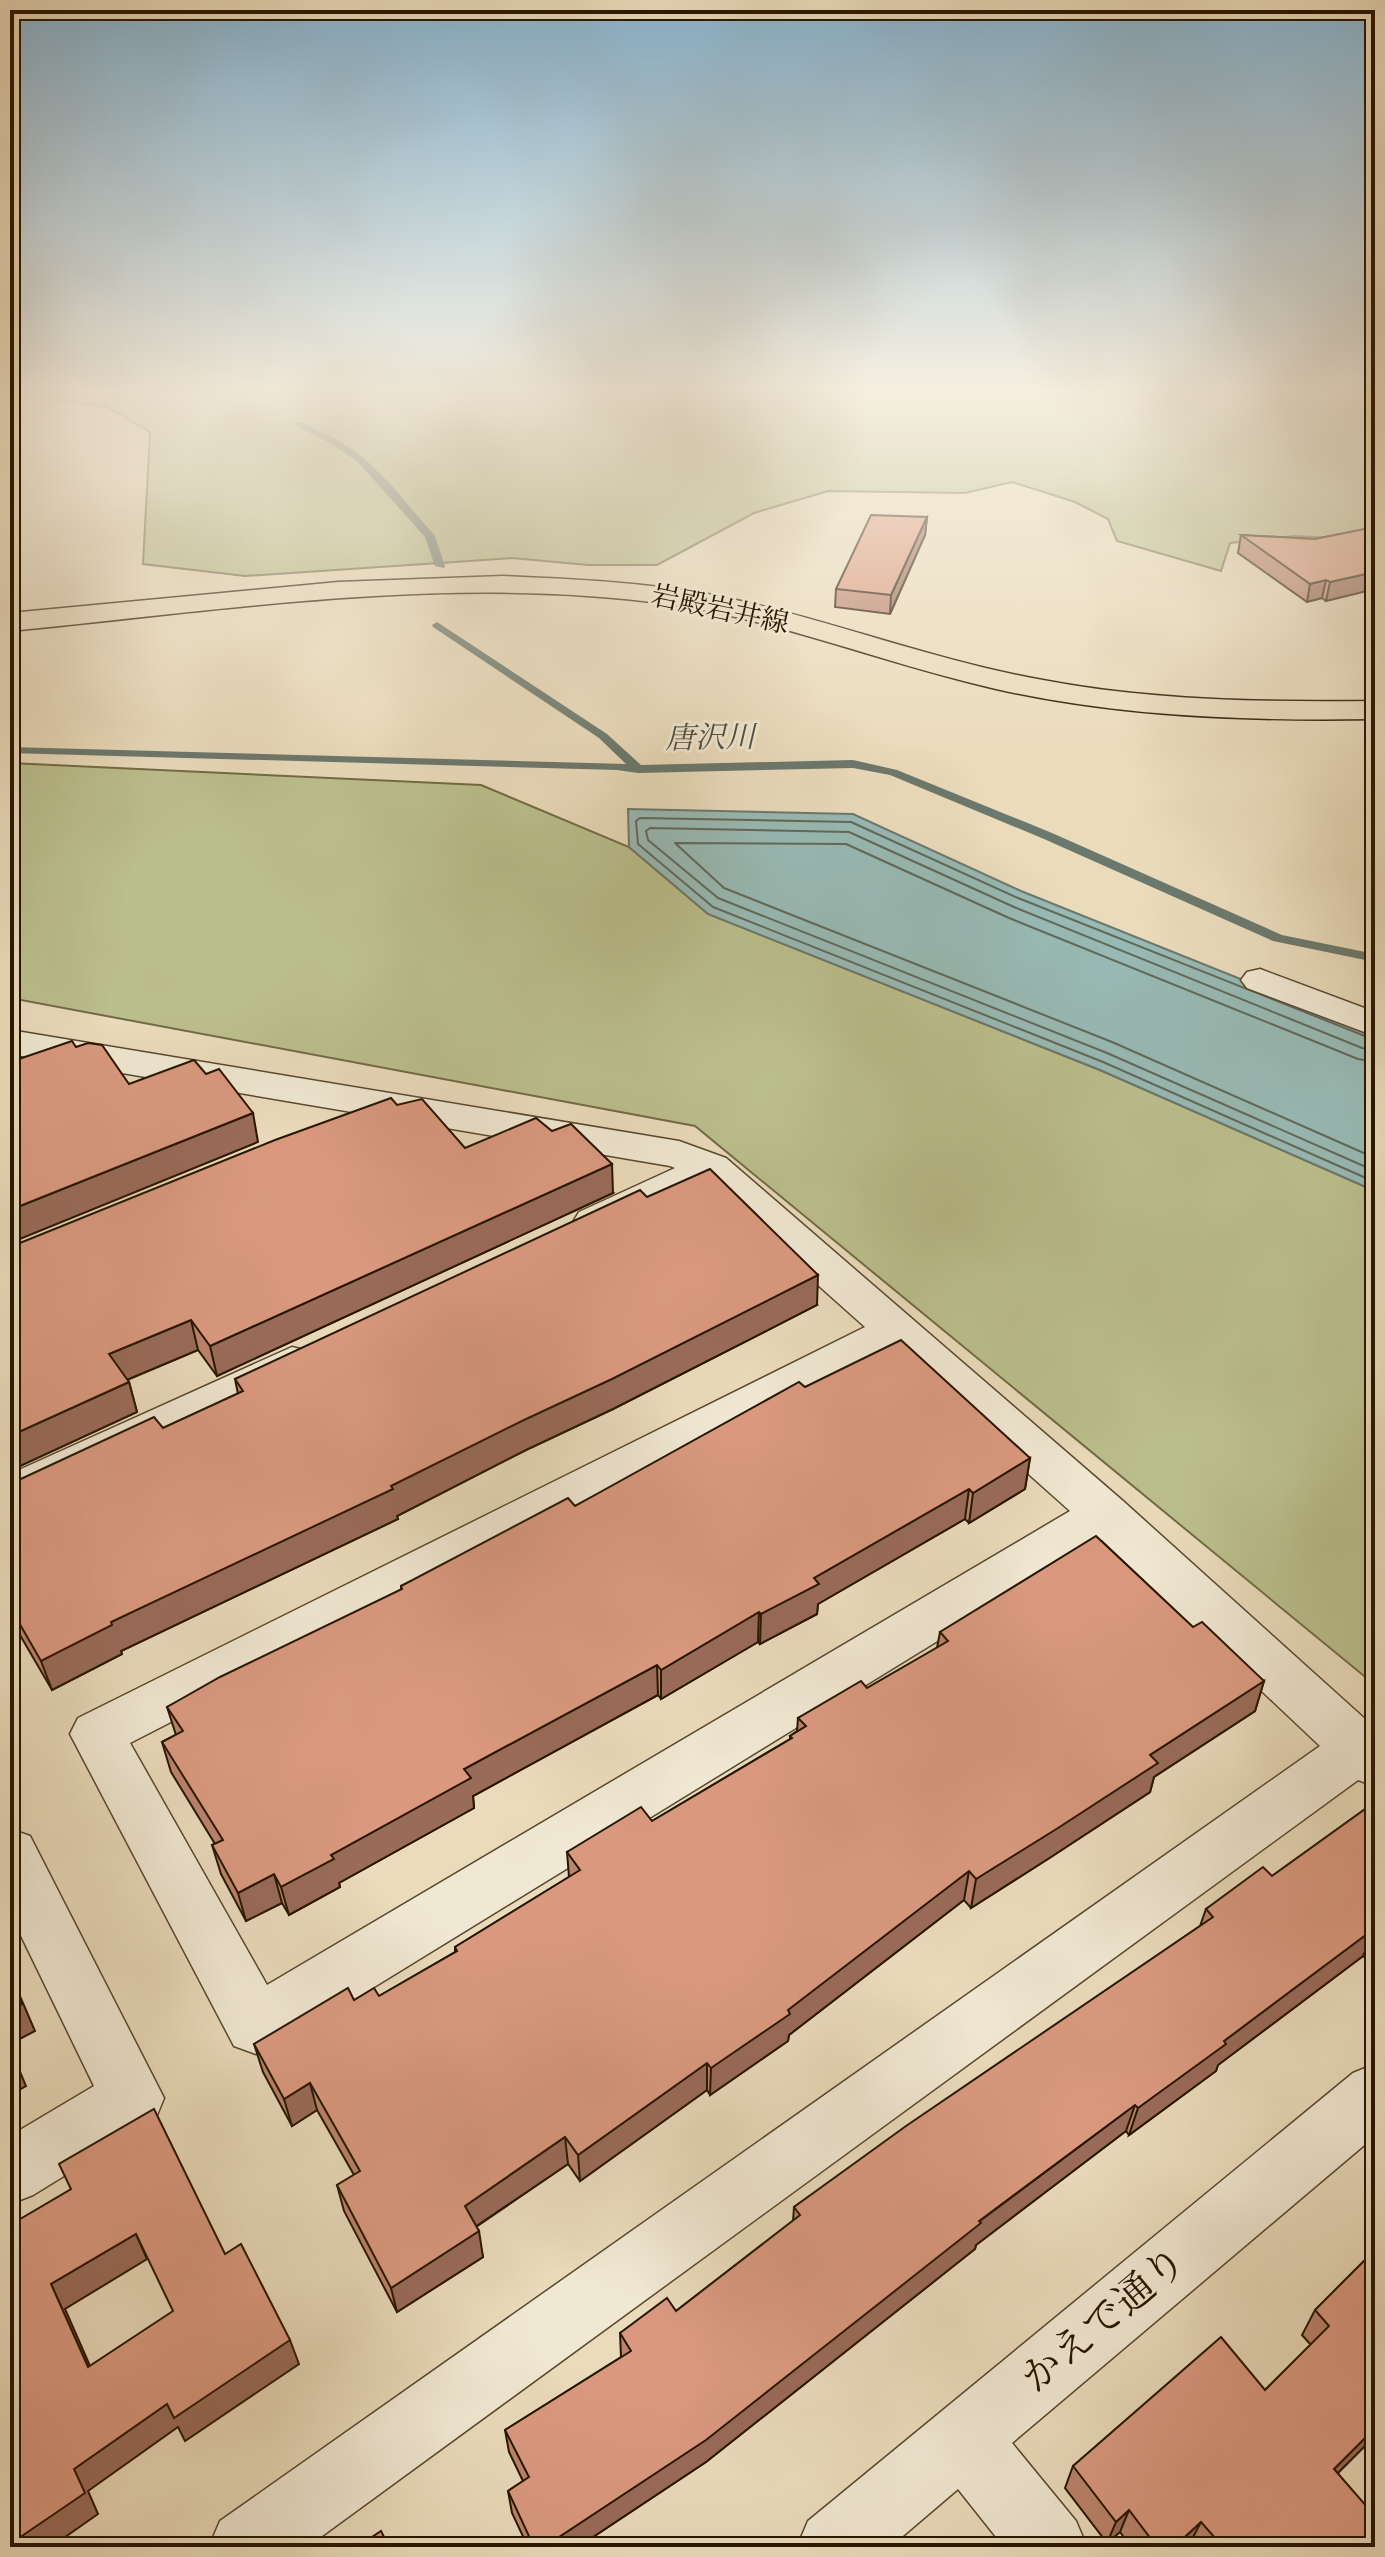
<svg xmlns="http://www.w3.org/2000/svg" width="1385" height="2557" font-family="'IM FELL DW Pica','Noto Serif JP',serif">
  <style>
    .green { fill: #bbbf8d; stroke: #726a46; stroke-width: 2 }
    .water { fill: #98bab5; stroke: #6b786d; stroke-width: 2 }
    .lines { fill: none; stroke-linecap: round; stroke-linejoin: round }
    .shore { stroke: #60685a; stroke-width: 2 }
    .stream { fill: #6b786d; fill-rule: evenodd }
    .minor-casing { stroke: #58472f; stroke-width: 3 }
    .major-casing { stroke: #281600; stroke-width: 3 }
    .minor { fill: #f1e8d3; fill-rule: evenodd }
    .major { fill: #eadbbb; fill-rule: evenodd }
    .wall { fill: #bb846d; stroke: #281600; stroke-width: 2 }
    .shaded-wall { fill: #996b59; stroke: #281600; stroke-width: 2 }
    .building { fill: #da997f; stroke: #281600; stroke-width: 2; fill-rule: evenodd }
    .labels { text-anchor: middle; dominant-baseline: central; stroke-width: 6; stroke-linejoin: round; paint-order: stroke }
    .far-street-label { font-size: 28px; fill: #281600; stroke: #f1e8d3 }
    .far-water-label { font-size: 30px; font-style: italic; fill: #4f4f3f; stroke: #f1e8d3 }
    .near-street-label { font-size: 40px; fill: #281600; stroke: #f1e8d3 }
  </style>
  <rect width="100%" height="100%" fill="#eadbbb"/>
  <filter id="stains"><feTurbulence type="fractalNoise" baseFrequency=".0025" numOctaves="4"/><feColorMatrix values="0 0 0 0 .2 0 0 0 0 .09 0 0 0 0 .02 0 0 0 .5 -.17"/></filter>
  <radialGradient id="worn" r=".72"><stop offset=".6" stop-color="#630" stop-opacity="0"/><stop offset="1" stop-color="#630" stop-opacity=".3"/></radialGradient>
  <g class="green">
    <path d="M10 394H1375V540L1294 536 1230 543 1221 571 1117 541 1108 519 1075 502 1012 482 965 493 828 491 754 513 657 565H588L512 558 245 576 143 564 150 432 107 407Z"/>
    <path d="M10 763 481 785 629 847 708 914 1100 1070 1375 1191V1685L695 1126 10 998Z"/>
  </g>
  <path class="water" d="M628 809 853 814 1021 891 1375 1033V1191L1100 1070 708 914 629 847Z"/>
  <g class="lines">
    <g class="shore">
      <path d="M1375 1040 1018 898 851 822 640 818 636 821 638 844 713 907 1103 1062 1375 1182"/>
      <path d="M1375 1050 1362 1048 1014 907 849 832 650 828 646 831 648 840 718 898 1107 1053 1375 1171"/>
      <path d="M1375 1062 1358 1059 1009 918 846 844 675 843 724 888 1112 1042 1375 1158"/>
    </g>
    <g class="stream">
      <path d="M295 422H301L336 439 364 458 392 486 435 536 445 566 444 568 435 566 425 537 358 462 330 443 295 426Z"/>
      <path d="M437 622 607 734 641 765 853 760 897 770 1052 833 1282 935 1375 954V962L1273 941 1044 839 890 775 853 768 638 773 617 770 10 753V747L626 764 599 738 433 627 432 625Z"/>
    </g>
    <g class="minor-casing">
      <g id="minor">
        <path d="M1260 969 1375 1012V1036L1247 988 1241 980 1247 972Z"/>
        <path d="M10 1030 679 1141 726 1158 1123 1501 1375 1728V1786L1358 1780 307 2547H209L220 2521 1320 1746 1102 1540 278 2046 256 2054 234 2046 70 1734 78 1718 865 1327 707 1186 609 1232 594 1236 579 1232 573 1222 579 1212 675 1168 670 1166 10 1054ZM892 1352 1070 1511 267 1985 130 1743Z"/>
        <path d="M292 1347 308 1351 315 1363 308 1375 10 1514V1474Z"/>
        <path d="M10 1829 30 1836 164 2098 155 2120 33 2195 10 2204V2136L94 2086 10 1913Z"/>
        <path d="M1375 2064V2136L1012 2443 1076 2521 1087 2547H1004L958 2489 890 2547H797L808 2521 1353 2073Z"/>
      </g>
    </g>
    <g class="major-casing">
      <path id="major" d="M503 576C571 579 640 582 708 594 821 616 929 660 1043 680 1152 701 1264 702 1375 701V719C1248 721 1120 717 996 689 885 664 779 620 667 604 448 574 228 610 10 631V613L338 582Z"/>
    </g>
    <use href="#minor" class="minor"/>
    <use href="#major" class="major"/>
  </g>
  <g class="wall">
    <path d="M927 517 925 535 890 614 835 607 836 589Z"/>
    <path d="M1375 527V589L1326 601 1322 598 1307 602 1238 553 1241 535 1315 539Z"/>
    <path d="M397 1105 465 1148 613 1193 217 1376 198 1350 127 1380 129 1382 137 1412 18 1467 10 1454V1247Z"/>
    <path d="M647 1197 817 1305 613 1409 526 1450 397 1516 398 1519 121 1651 122 1654 52 1690 10 1618V1484L163 1428 238 1394 235 1379Z"/>
    <path d="M805 1387 1030 1458 1025 1489 969 1523 965 1519 818 1604 817 1614 760 1644 758 1642 661 1699 658 1695 473 1796 474 1808 339 1883 340 1887 289 1915 282 1903 246 1921 221 1874 212 1845 215 1844 171 1772 162 1742 176 1735 167 1707 401 1590V1586L575 1506Z"/>
    <path d="M1193 1627 1264 1681 1255 1711 1154 1777 1150 1792 1051 1857 971 1908 964 1900 789 2035 788 2041 710 2095 707 2090 580 2181 568 2164 476 2227 483 2257 397 2312 344 2211 337 2185 354 2175 317 2110 292 2126 263 2072 254 2044 354 2000 379 1996 455 1952V1947L569 1877 567 1852 652 1821 790 1739V1736L797 1731 798 1718 867 1688 937 1648 940 1632Z"/>
    <path d="M1375 1802V1954L1367 1960 1363 1956 1218 2065 1216 2071 1129 2135 1126 2131 976 2245 975 2249 706 2462 578 2547H528L512 2513 508 2491 523 2481 509 2452 505 2430 621 2357 620 2333 676 2311 793 2221 794 2207 1200 1926 1206 1909 1272 1876Z"/>
    <path d="M1375 2250 1338 2473 1375 2547H1194L1190 2543 1186 2547H1131L1120 2532 1107 2543 1065 2488 1073 2466 1265 2390 1311 2345 1302 2335 1315 2310Z"/>
  </g>
  <g class="shaded-wall">
    <path d="M927 517 925 535 890 614 891 595Z"/>
    <path d="M1375 572V589L1326 601 1330 582Z"/>
    <path d="M1326 580 1322 598 1307 602 1310 584Z"/>
    <path d="M253 1113 258 1142 10 1243V1210Z"/>
    <path d="M612 1164 613 1193 217 1376 210 1346Z"/>
    <path d="M818 1275 817 1305 613 1409 526 1450 397 1516 398 1519 121 1651 122 1654 52 1690 41 1661 111 1622Z"/>
    <path d="M191 1320 198 1350 117 1384 109 1354Z"/>
    <path d="M129 1382 137 1412 18 1467 10 1444V1436Z"/>
    <path d="M1030 1458 1025 1489 969 1523 973 1493Z"/>
    <path d="M969 1489 965 1519 818 1604 817 1614 760 1644 761 1614 814 1578Z"/>
    <path d="M759 1612 758 1642 661 1699V1670Z"/>
    <path d="M657 1665 658 1695 473 1796 474 1808 339 1883 340 1887 289 1915 281 1887 464 1769Z"/>
    <path d="M1264 1681 1255 1711 1154 1777 1150 1792 1051 1857 971 1908 976 1879 1150 1755Z"/>
    <path d="M969 1871 964 1900 789 2035 788 2041 710 2095 711 2068Z"/>
    <path d="M274 1874 282 1903 246 1921 238 1893Z"/>
    <path d="M1375 1928 1363 1956 1218 2065 1216 2071 1129 2135 1138 2108 1224 2041Z"/>
    <path d="M1375 1943V1954L1367 1960Z"/>
    <path d="M10 1973 35 2031 10 2044Z"/>
    <path d="M10 2048 26 2086 10 2095Z"/>
    <path d="M707 2063V2090L580 2181 578 2155Z"/>
    <path d="M310 2083 317 2110 292 2126 284 2099Z"/>
    <path d="M1135 2105 1126 2131 976 2245 975 2249 706 2462 578 2547H544Z"/>
    <path d="M565 2137 568 2164 469 2231 465 2206Z"/>
    <path d="M479 2231 483 2257 397 2312 391 2288Z"/>
    <path d="M136 2234 147 2259 65 2309 101 2391 88 2367 51 2284Z"/>
    <path d="M290 2340 299 2364 185 2441 178 2427 88 2491 98 2514 51 2547H10V2527L74 2469 167 2404Z"/>
    <path d="M1375 2428V2436L1320 2491 1334 2469Z"/>
    <path d="M1129 2510 1120 2532 1107 2543 1116 2522Z"/>
    <path d="M1201 2522 1190 2543 1186 2547H1174Z"/>
  </g>
  <g class="building">
    <path d="M871 515 927 517 891 595 836 589Z"/>
    <path d="M1375 527V572L1330 582 1326 580 1310 584 1241 535 1315 539Z"/>
    <path d="M72 1041 76 1047 88 1043 102 1045 129 1084 194 1060 206 1074 219 1069 253 1113 10 1210V1062Z"/>
    <path d="M391 1098 397 1105 422 1099 465 1148 536 1118 552 1131 571 1124 612 1164 210 1346 191 1320 109 1354 129 1382 10 1436V1247L275 1140Z"/>
    <path d="M710 1169 818 1275 612 1379 524 1420 391 1486 393 1489 111 1622 112 1625 41 1661 10 1607V1484L154 1417 163 1428 243 1391 235 1379 640 1190 647 1197Z"/>
    <path d="M901 1340 1030 1458 973 1493 969 1489 814 1578 819 1584 761 1614 759 1612 661 1670 657 1665 464 1769 471 1778 331 1855 334 1859 281 1887 274 1874 238 1893 212 1845 223 1840 162 1742 183 1731 167 1707 220 1677 402 1589 401 1586 568 1498 575 1506 799 1382 805 1387Z"/>
    <path d="M1096 1536 1193 1627 1202 1622 1264 1681 1150 1755 1158 1763 1058 1828 976 1879 969 1871 788 2010 790 2014 711 2068 707 2063 578 2155 565 2137 465 2206 479 2231 391 2288 337 2185 360 2171 310 2083 284 2099 254 2044 348 1988 354 2000 374 1988 379 1996 457 1951 455 1947 580 1870 567 1852 641 1807 652 1821 792 1738 790 1736 806 1726 798 1718 861 1681 867 1688 948 1641 940 1632Z"/>
    <path d="M1375 1802V1928L1224 2041 1226 2044 1138 2108 1135 2105 979 2221 981 2223 706 2440 544 2547H534L508 2491 529 2477 505 2430 631 2351 620 2333 667 2298 676 2311 800 2215 794 2207 906 2126 1213 1917 1206 1909 1263 1867 1272 1876Z"/>
    <path d="M10 1975 22 2004 10 2010Z"/>
    <path d="M154 2109 225 2254 241 2244 290 2340 174 2418 167 2404 74 2469 85 2493 13 2542 10 2533V2225L71 2189 59 2164ZM136 2234 173 2311 88 2367 51 2284Z"/>
    <path d="M1375 2250V2428L1334 2469 1375 2516V2547H1223L1201 2522 1174 2547H1157L1129 2510 1116 2522 1073 2466 1221 2337 1265 2390 1329 2326 1315 2310Z"/>
    <path d="M381 2531 389 2547H357Z"/>
  </g>
  <linearGradient id="sky" x2="0" y2="1"><stop stop-color="#88b6d4"/><stop offset="0.52" stop-color="#f6efe0"/><stop offset="1" stop-color="#f6efe0" stop-opacity="0"/></linearGradient>
  <rect width="1385" height="752" fill="url(#sky)"/>
  <g class="labels">
    <g class="far-street-label">
      <text transform="translate(720 610) rotate(12)">岩殿岩井線</text>
    </g>
    <g class="far-water-label">
      <text transform="translate(710 739) rotate(-1)">唐沢川</text>
    </g>
    <g class="near-street-label">
      <text transform="translate(1105 2321) rotate(-40)">かえで通り</text>
    </g>
  </g>
  <rect width="1385" height="2557" fill="none" stroke="#eadbbb" stroke-width="40"/>
  <rect x="12" y="12" width="1361" height="2533" fill="none" stroke="#281600" stroke-width="4"/>
  <rect x="20" y="20" width="1345" height="2517" fill="none" stroke="#281600" stroke-width="2"/>
  <rect width="100%" height="100%" filter="url(#stains)"/>
  <rect width="100%" height="100%" fill="url(#worn)"/>
</svg>
